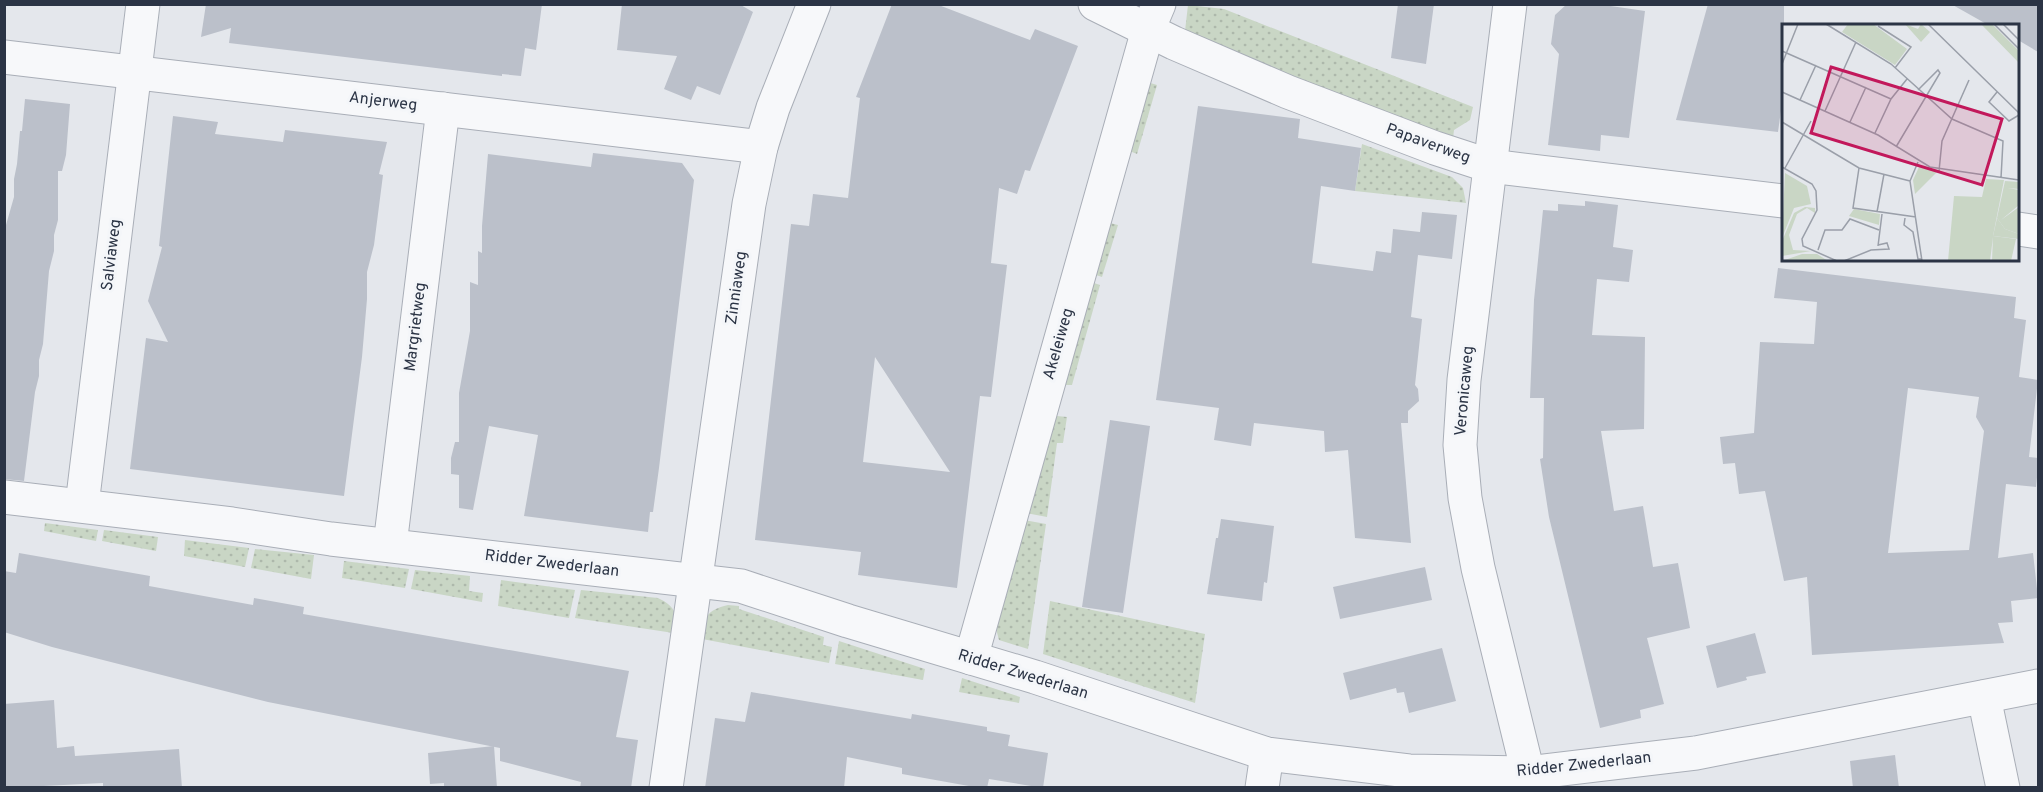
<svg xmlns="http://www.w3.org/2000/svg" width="2043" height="792" font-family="Overpass,sans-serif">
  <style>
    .grass { fill: url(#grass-dots) }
    .building { fill: #bbc0ca; fill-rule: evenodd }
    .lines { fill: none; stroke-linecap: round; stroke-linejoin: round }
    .minor-casing { stroke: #a9aeb7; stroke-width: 35 }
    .minor { stroke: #f7f8fa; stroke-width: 33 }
    .labels { text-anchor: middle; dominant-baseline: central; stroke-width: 6; stroke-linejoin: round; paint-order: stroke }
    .street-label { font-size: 16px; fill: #2b3445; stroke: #f4f6f9 }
    .inset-road { fill: none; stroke: #9a9fa9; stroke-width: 1.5 }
    .view { fill: #c2185b; fill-opacity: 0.15; stroke: #c2185b; stroke-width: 3 }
    .inset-edge { fill: none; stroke: #2b3445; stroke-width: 3 }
  </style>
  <defs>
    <pattern id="grass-dots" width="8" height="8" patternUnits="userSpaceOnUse" patternTransform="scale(1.5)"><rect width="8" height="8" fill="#c9d6c5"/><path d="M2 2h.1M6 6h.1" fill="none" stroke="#adb8ab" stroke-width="1.8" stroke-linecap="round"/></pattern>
  </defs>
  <rect width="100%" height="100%" fill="#e4e7ec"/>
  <g class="grass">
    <path d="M1188 5 1224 9 1473 107 1470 120 1454 130 1453 138 1362 107 1185 31Z"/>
    <path d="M1147 82 1157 85 1137 154 1127 150Z"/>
    <path d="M1362 144 1452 177 1463 188 1466 203 1355 191Z"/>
    <path d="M1110 223 1118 225 1102 277 1093 274Z"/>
    <path d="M1091 282 1100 285 1072 385H1064Z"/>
    <path d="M1057 416 1067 417 1063 443H1057L1047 517 1026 513 1053 417Z"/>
    <path d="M1024 520 1046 524 1028 649 999 640 995 625Z"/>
    <path d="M45 523 98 530 96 541 44 531Z"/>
    <path d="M104 530 158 537 156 551 102 541Z"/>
    <path d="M185 540 249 548 245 567 184 556Z"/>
    <path d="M255 549 314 555 311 579 251 568Z"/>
    <path d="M344 561 409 569 405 588 342 578Z"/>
    <path d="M415 570 470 576 469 591 483 593 482 602 411 589Z"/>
    <path d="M501 580 575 590 569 618 498 606Z"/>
    <path d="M581 590 658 598C677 607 676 615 680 634L575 618Z"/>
    <path d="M1050 601 1205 634 1195 703 1043 654Z"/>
    <path d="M728 605 739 606V609L824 637 823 645 832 647 829 663 697 638C705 618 706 610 728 605Z"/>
    <path d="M839 641 925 669 923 680 835 664Z"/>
    <path d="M962 678 1020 697 1019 703 959 692Z"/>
  </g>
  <g class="building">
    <path d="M206 4H542L536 50 525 48 521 76 502 74V76L229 43 231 28 201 37Z"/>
    <path d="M622 4H739L753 12 720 95 697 86 691 100 664 89 677 56 617 50Z"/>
    <path d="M892 4H936L1030 40 1035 29 1078 46 1030 171 1025 170 1017 194 999 188 991 263 1007 265 991 397 980 396 957 588 858 575 861 552 755 540 791 224 809 226 813 194 848 198 860 98 856 97ZM875 357 950 472 863 462Z"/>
    <path d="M1398 4H1434L1426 64 1391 58Z"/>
    <path d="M1567 4H1597L1645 11 1629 138 1601 135 1600 151 1548 145 1559 54 1551 44 1555 15Z"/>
    <path d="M1708 4H1784V88L1778 132 1676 120Z"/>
    <path d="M1951 4H2038V52L2018 40V26H1990Z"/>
    <path d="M25 99 70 104 66 155 62 171H58V220L54 235V251L49 271 43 344 39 360V376L35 392 24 481 4 479V232L14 197V179L17 164 20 131H22Z"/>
    <path d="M1198 106 1300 119 1298 138 1361 148 1355 191 1321 186 1312 263 1373 271 1376 251 1391 253 1393 229 1420 232 1422 212 1457 215 1452 259 1418 255 1411 317 1422 319 1415 385 1418 389 1419 401 1408 411V423H1401L1411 543 1355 538 1348 450 1325 452 1324 431 1254 423 1251 446 1214 440 1219 408 1156 400Z"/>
    <path d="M173 116 218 122 215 134 283 142 285 130 387 142 379 174 383 175 374 245 367 272V299L362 357 344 496 130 469 146 338 168 342 148 301 162 247 159 246Z"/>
    <path d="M593 153 682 163 694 180 659 468 653 512H650L648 532 524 516 538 435 489 426 473 510 459 508V475L451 474V458L455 442H459V393L470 331V282L478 285V251L482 253V226L488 154 591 167Z"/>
    <path d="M1585 201 1618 205 1613 247 1633 250 1629 282 1597 279 1592 335 1645 337 1644 429 1601 431 1614 511 1643 506 1653 567 1678 563 1690 628 1647 638 1664 704 1640 710 1641 718 1600 728 1549 517 1540 459 1543 458 1544 398H1530L1534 300 1543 210 1558 211V204L1585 206Z"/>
    <path d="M1778 268 2016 297 2014 318 2026 320 2019 377 2038 380 2029 457 2038 458V468L2036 487 2006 484 1998 558 2033 553 2038 598 2011 601 2013 622 1998 623 2004 643 1812 655 1807 577 1784 581 1765 491 1739 494 1735 463 1723 464 1720 437 1754 433 1760 342 1814 344 1817 302 1774 298ZM1908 388 1979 397 1976 417 1984 431 1969 550 1888 553Z"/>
    <path d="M1110 420 1150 426 1123 613 1082 607Z"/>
    <path d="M1221 519 1274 526 1267 583 1264 582 1262 601 1207 594 1216 538H1218Z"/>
    <path d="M19 553 150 576 149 586 253 605 254 598 304 607 303 614 629 671 616 737 638 740 631 788H580L581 782 500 761V748L268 702 52 647 4 632V571L16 573Z"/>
    <path d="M1425 567 1432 600 1340 619 1333 587Z"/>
    <path d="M1755 633 1766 673 1746 677 1747 680 1717 688 1706 646Z"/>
    <path d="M1442 648 1456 701 1409 713 1404 692 1397 693 1396 688 1350 700 1343 673Z"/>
    <path d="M751 692 911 719 912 714 987 727V731L1010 735 1008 746 1048 753 1043 788 989 779 987 788H980L902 774V768L847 757 844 788H705L715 718 745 722Z"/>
    <path d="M54 700 57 748 74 746 75 756 179 749 182 788H103V783L4 788V704Z"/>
    <path d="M494 746 497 788H444V783L430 784 428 753Z"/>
    <path d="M1895 755 1899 788H1853L1850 761Z"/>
  </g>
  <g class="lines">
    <g class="minor-casing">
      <g id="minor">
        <path d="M1095 4 1174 43 1288 92 1435 148 1490 166 1784 201"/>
        <path d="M1510 4 1464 380 1460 445 1465 498 1478 568 1528 773"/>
        <path d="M4 57 761 147"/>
        <path d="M2018 229 2038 232"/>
        <path d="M4 497 232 524 331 539 741 586 848 621 1035 677 1267 754 1409 771 1528 773 1696 753 2038 686"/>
        <path d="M82 505 143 4"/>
        <path d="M390 545 443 109"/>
        <path d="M971 658 1148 30 1159 4"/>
        <path d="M1984 697 2003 788"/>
        <path d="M666 788 749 204 761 147 773 108 814 4"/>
        <path d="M1262 788 1267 754"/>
      </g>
    </g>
    <use href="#minor" class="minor"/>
  </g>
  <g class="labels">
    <g class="street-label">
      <text transform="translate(383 102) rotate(7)">Anjerweg</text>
      <text transform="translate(1428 144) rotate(20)">Papaverweg</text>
      <text transform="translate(112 255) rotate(-83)">Salviaweg</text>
      <text transform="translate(737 288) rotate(-82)">Zinniaweg</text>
      <text transform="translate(416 327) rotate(-83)">Margrietweg</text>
      <text transform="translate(1059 344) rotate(-74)">Akeleiweg</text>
      <text transform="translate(1465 391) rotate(-85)">Veronicaweg</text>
      <text transform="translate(552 564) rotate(7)">Ridder Zwederlaan</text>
      <text transform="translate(1023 675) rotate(17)">Ridder Zwederlaan</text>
      <text transform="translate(1584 765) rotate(-6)">Ridder Zwederlaan</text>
    </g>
  </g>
  <g transform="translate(1782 24)">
    <rect width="237" height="237" fill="#e4e7ec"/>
    <path d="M199 0H210L237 27V39ZM137 143 155 148 133 170 131 156ZM3 149 25 162 29 180 12 184 0 214ZM204 155 222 156 211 212 234 215 229 237H210L211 213 208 237H166L172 172 200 173ZM23 183 33 184V189L25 184 15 190 7 211 11 226 29 227 0 232V217L12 189ZM72 185 98 190 97 201 67 192Z" fill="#c9d6c5"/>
    <path d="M215 194 223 205 237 210V215L211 212Z" fill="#c9d6c5"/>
    <path d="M223 157 237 158V165L226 164 237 166V181L219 196 237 183V210L223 205 215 194Z" fill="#c9d6c5"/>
    <path d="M66 0H91L125 25 113 41 60 8ZM123 0 136 5 139 0 148 8 139 18ZM20 230H35L46 237H0Z" fill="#c9d6c5"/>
    <path class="inset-road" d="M44 0 109 40 170 95 221 117 219 154M146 0 237 89M212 0 237 25M221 0 237 16M96 2 129 23 113 44M0 27 109 75M0 40 16 0M0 68 96 111 148 143 237 156M215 68 207 78 227 97 237 91M18 76 34 41M43 87 74 18M0 98 77 144 128 157M68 98 84 63M93 109 109 75 125 55M114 123 158 49 156 46 136 66M136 138 128 157 140 237M0 143 30 160 34 167 35 186 20 215 21 222 55 237M3 144 29 97M77 144 71 184 134 193M157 147 160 117 187 56M95 188 102 150M123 194 122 201 131 208 136 235H139M96 222 100 190M36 226 43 206H60L68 195 97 206M62 237 89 226 107 225 105 219 96 221"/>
    <path class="view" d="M49 43 220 95 200 161 29 109Z"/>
    <rect width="237" height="237" class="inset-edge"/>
  </g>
  <rect width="2043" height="792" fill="none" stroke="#2b3445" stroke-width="12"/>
</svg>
